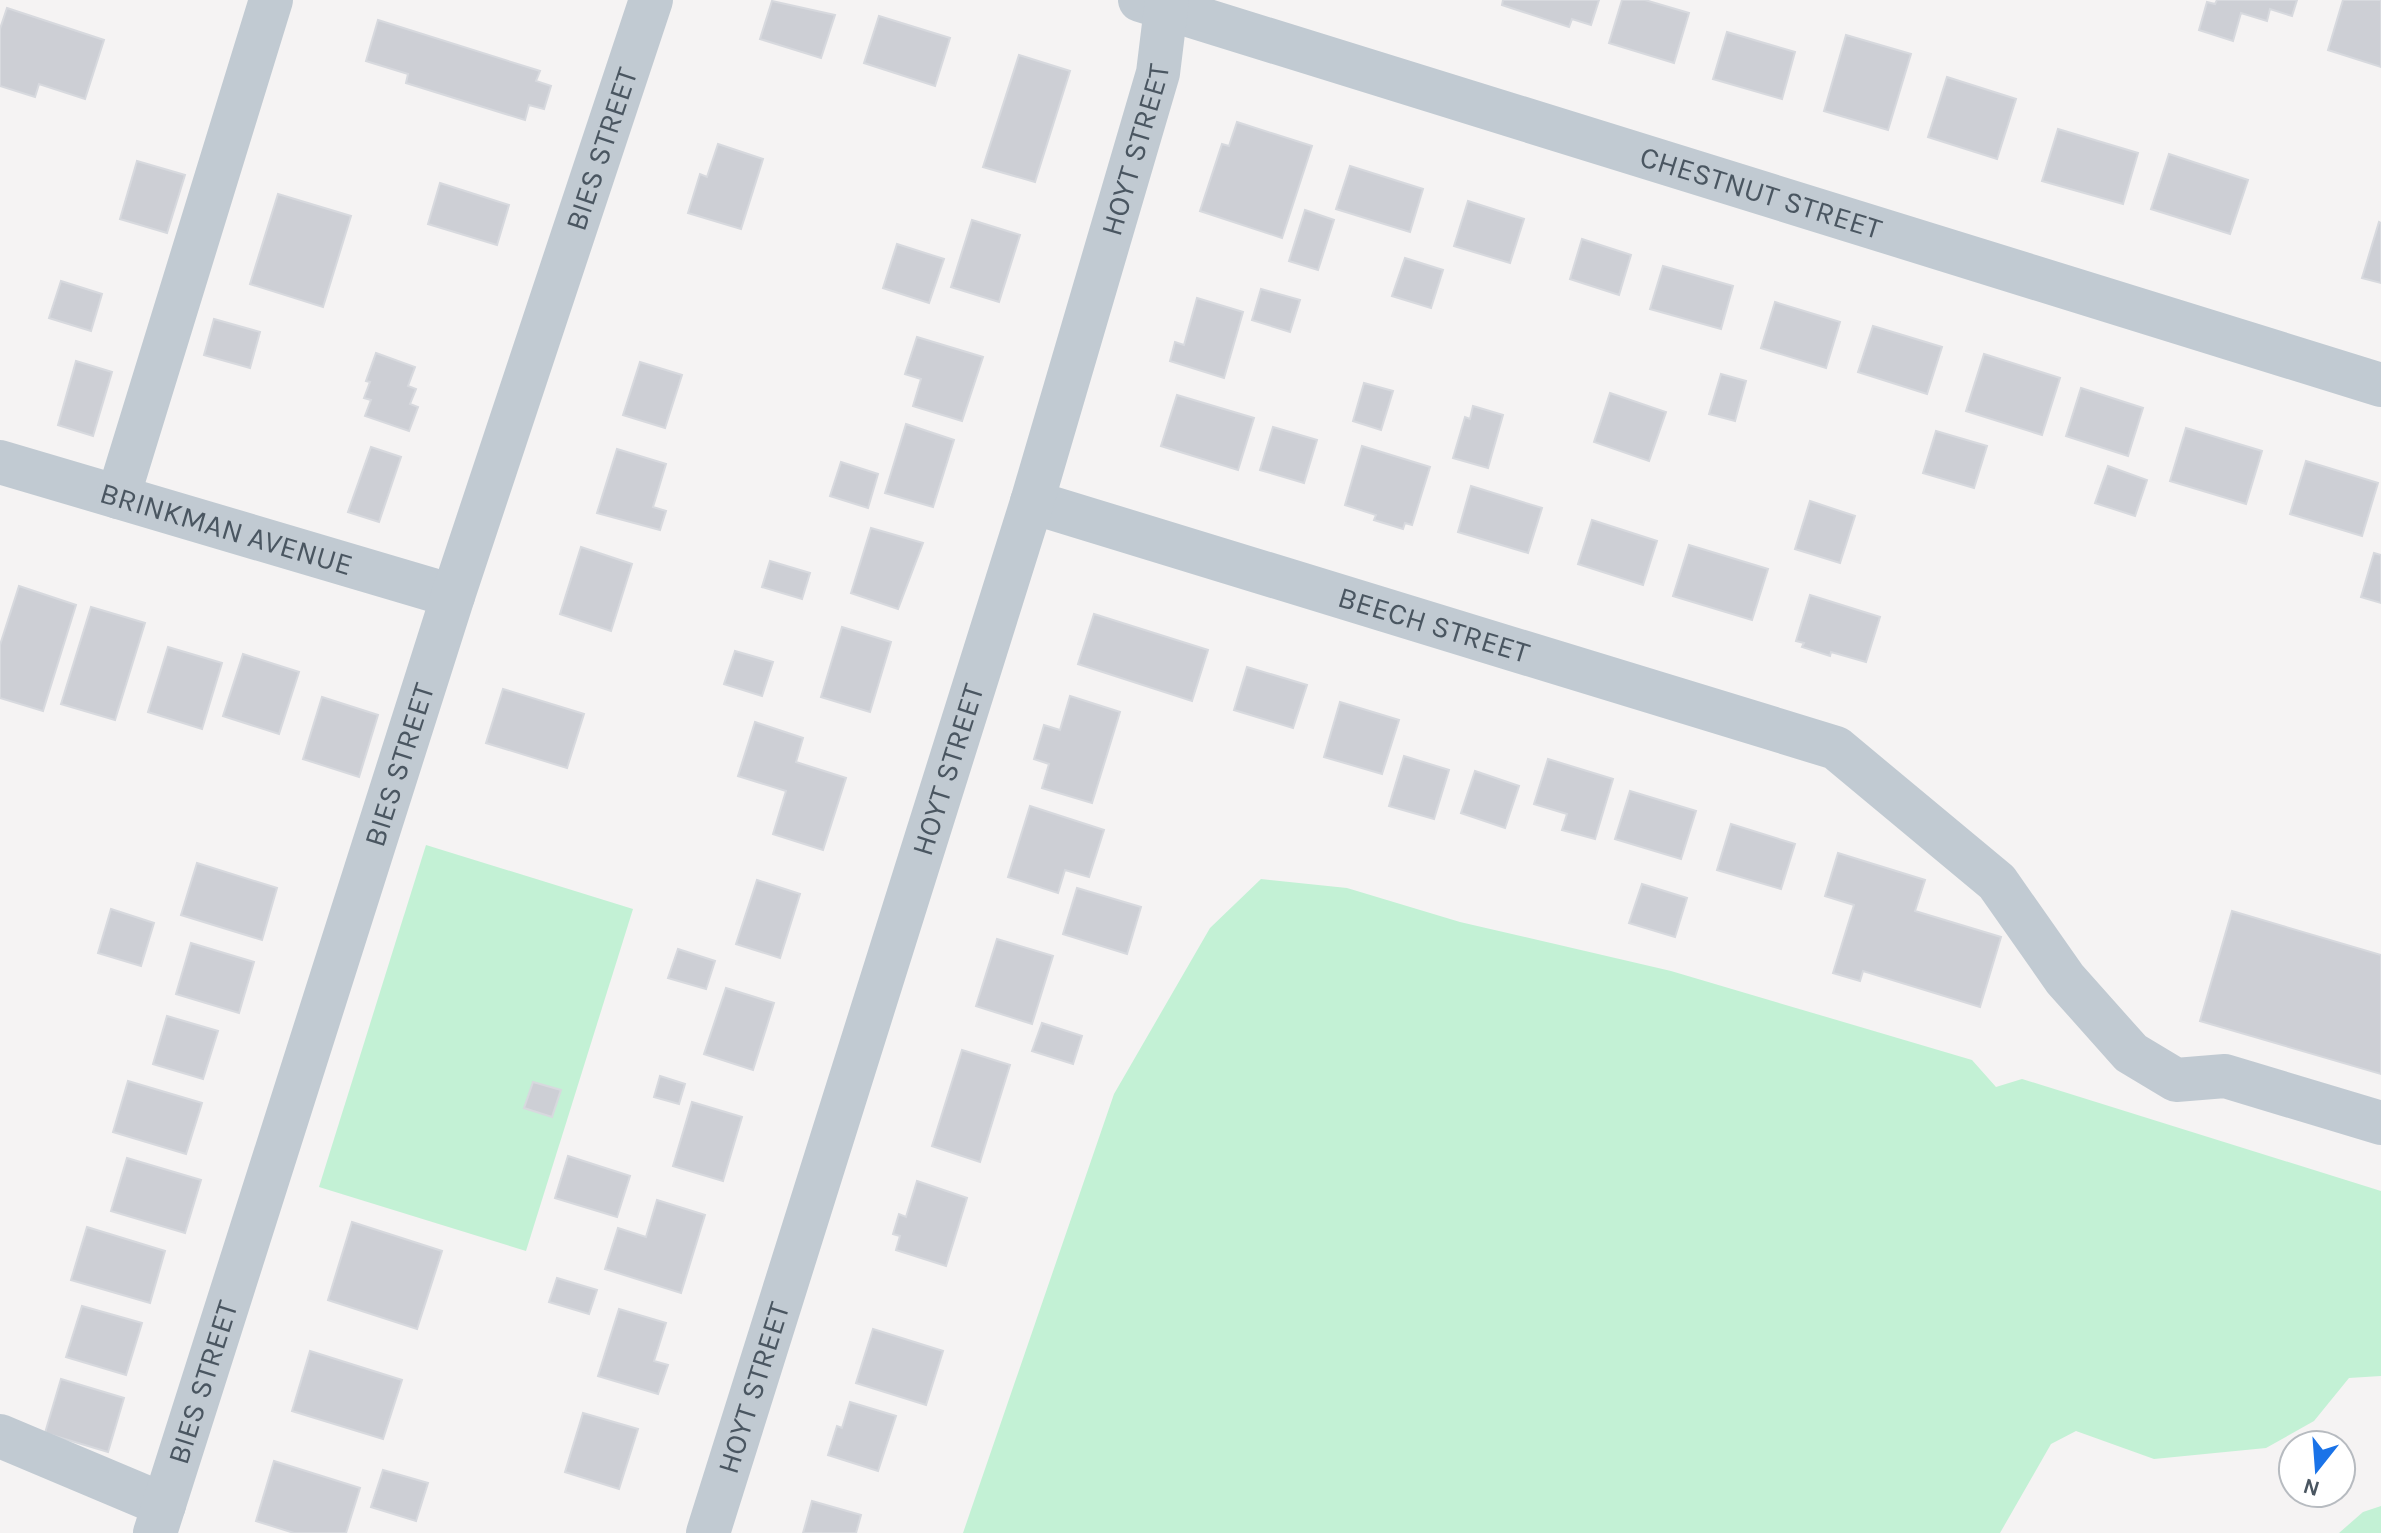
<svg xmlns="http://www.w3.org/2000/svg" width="2381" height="1533" font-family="Karla,sans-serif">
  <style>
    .green { fill: #c3f1d5 }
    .building { fill: #cdcfd5; stroke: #d7d9de; stroke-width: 2 }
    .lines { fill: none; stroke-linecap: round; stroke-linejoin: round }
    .minor { stroke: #c1cad2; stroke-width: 44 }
    .labels { text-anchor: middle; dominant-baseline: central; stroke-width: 6; stroke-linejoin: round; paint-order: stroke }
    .street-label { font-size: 30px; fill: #4a5661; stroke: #fff }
  </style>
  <rect width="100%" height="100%" fill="#f5f3f3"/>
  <g class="green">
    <path d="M426 845 633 909 526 1251 319 1187Z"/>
    <path d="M1261 879 1347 888 1460 922 1671 971 1972 1060 1996 1087 2022 1079 2381 1191V1376L2349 1378 2314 1421 2266 1448 2154 1459 2076 1431 2051 1444 2000 1533H963L1114 1094 1210 928Z"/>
    <path d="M2381 1506V1533H2339L2363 1512Z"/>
  </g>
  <g class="building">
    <path d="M1503 0H1599L1591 25 1572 19 1569 27 1502 5Z"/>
    <path d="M1622 0H1645L1689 13 1674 63 1609 43Z"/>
    <path d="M2217 0H2297L2292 16 2270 9 2267 21 2241 13 2233 41 2199 30 2207 2 2215 4Z"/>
    <path d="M2343 0H2381V67L2328 50Z"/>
    <path d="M772 1 835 15 821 58 760 39Z"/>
    <path d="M7 8 104 40 85 99 39 84 35 97 0 86V29Z"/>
    <path d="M879 16 950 38 935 86 864 63Z"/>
    <path d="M378 20 540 71 536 81 551 86 544 109 529 105 525 120 406 83 408 74 366 61Z"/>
    <path d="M1727 32 1795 52 1782 99 1713 79Z"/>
    <path d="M1846 35 1911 54 1888 130 1824 111Z"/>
    <path d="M1019 55 1070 71 1035 182 983 167Z"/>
    <path d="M1947 77 2016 99 1997 159 1928 137Z"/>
    <path d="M1237 122 1312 146 1282 238 1200 211 1222 144 1229 146Z"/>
    <path d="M2058 129 2138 153 2123 204 2042 181Z"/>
    <path d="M718 144 763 159 741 229 688 213 700 174 707 177Z"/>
    <path d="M2169 154 2248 180 2230 234 2151 209Z"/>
    <path d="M137 161 185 175 167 233 120 219Z"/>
    <path d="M1350 166 1423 189 1410 232 1336 209Z"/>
    <path d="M440 183 509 205 497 245 428 224Z"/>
    <path d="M278 194 351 216 323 307 250 284Z"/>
    <path d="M1468 201 1524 219 1510 263 1454 246Z"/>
    <path d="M1305 210 1334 220 1318 270 1289 261Z"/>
    <path d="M972 220 1020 235 999 302 951 287Z"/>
    <path d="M2379 222 2381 223V283L2362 278Z"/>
    <path d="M1582 239 1631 255 1619 295 1570 279Z"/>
    <path d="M897 244 944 259 929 303 883 288Z"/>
    <path d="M1405 258 1443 270 1431 308 1392 296Z"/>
    <path d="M1663 266 1733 286 1721 329 1650 309Z"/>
    <path d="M61 281 102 294 91 331 49 318Z"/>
    <path d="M1261 289 1300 300 1290 332 1252 320Z"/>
    <path d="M1197 298 1243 312 1224 378 1170 361 1175 342 1184 345Z"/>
    <path d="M1775 302 1840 322 1826 368 1761 348Z"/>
    <path d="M214 319 260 332 250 368 204 355Z"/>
    <path d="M1873 326 1942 347 1927 394 1858 372Z"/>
    <path d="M917 337 983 357 962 421 913 406 921 379 905 374Z"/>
    <path d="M376 353 415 367 408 386 416 389 410 404 418 407 409 431 365 416 371 400 364 398 370 382 366 381Z"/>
    <path d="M1984 354 2060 378 2042 435 1966 411Z"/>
    <path d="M76 361 112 372 93 436 58 425Z"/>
    <path d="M640 362 682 375 665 428 623 415Z"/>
    <path d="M1721 374 1746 381 1735 421 1709 414Z"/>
    <path d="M1364 383 1393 391 1381 430 1353 421Z"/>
    <path d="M2081 388 2143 408 2128 456 2066 436Z"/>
    <path d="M1610 393 1666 412 1649 461 1594 442Z"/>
    <path d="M1177 395 1254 418 1238 470 1161 446Z"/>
    <path d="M1473 406 1503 415 1488 468 1453 458 1465 417 1470 419Z"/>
    <path d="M906 424 954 440 933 507 885 493Z"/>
    <path d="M1273 427 1317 440 1304 483 1260 470Z"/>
    <path d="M2186 428 2262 451 2246 504 2170 481Z"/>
    <path d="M1936 431 1987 446 1974 488 1923 473Z"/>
    <path d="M1362 446 1430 467 1412 525 1405 523 1403 529 1374 520 1376 515 1345 505Z"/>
    <path d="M371 447 401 457 379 522 348 512Z"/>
    <path d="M617 449 666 464 653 507 666 511 660 530 597 513Z"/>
    <path d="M2306 461 2378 483 2362 536 2290 514Z"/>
    <path d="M841 462 878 474 868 508 830 496Z"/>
    <path d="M2108 466 2147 480 2135 516 2095 503Z"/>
    <path d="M1471 486 1542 508 1528 553 1458 532Z"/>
    <path d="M1810 501 1855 516 1840 563 1795 549Z"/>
    <path d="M1592 520 1657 541 1643 585 1578 564Z"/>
    <path d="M871 528 923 543 898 609 851 593Z"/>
    <path d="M1689 545 1768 569 1752 620 1673 596Z"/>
    <path d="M581 547 632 564 611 631 560 614Z"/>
    <path d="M2374 553 2381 555V603L2361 597Z"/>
    <path d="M770 561 810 573 802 599 762 587Z"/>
    <path d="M19 586 76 605 43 711 0 698V645Z"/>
    <path d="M1810 595 1880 617 1866 662 1831 652 1830 656 1802 647 1804 643 1796 641Z"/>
    <path d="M91 607 145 623 115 720 61 704Z"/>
    <path d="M1094 614 1208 650 1192 701 1078 664Z"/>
    <path d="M842 627 891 642 870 712 821 697Z"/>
    <path d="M168 647 222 663 202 729 148 712Z"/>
    <path d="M735 651 773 662 762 696 724 684Z"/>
    <path d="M243 654 299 672 279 734 223 716Z"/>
    <path d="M1247 667 1307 685 1293 728 1234 710Z"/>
    <path d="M503 689 584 714 567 768 486 743Z"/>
    <path d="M1070 696 1120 712 1092 803 1042 788 1049 764 1034 759 1044 725 1060 730Z"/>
    <path d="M322 697 378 715 359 777 303 759Z"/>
    <path d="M1340 702 1399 720 1382 774 1324 757Z"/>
    <path d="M755 722 803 738 796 762 846 778 823 850 773 834 786 791 738 776Z"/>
    <path d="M1404 756 1449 770 1434 819 1389 806Z"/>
    <path d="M1548 759 1613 779 1595 839 1562 830 1567 814 1534 804Z"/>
    <path d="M1475 771 1519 786 1505 828 1461 813Z"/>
    <path d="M1630 791 1696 811 1681 859 1615 839Z"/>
    <path d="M1030 806 1104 830 1089 877 1065 870 1058 893 1008 877Z"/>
    <path d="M1731 824 1795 844 1781 889 1717 870Z"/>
    <path d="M1838 853 1925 880 1915 911 2001 937 1980 1007 1863 971 1860 981 1833 973 1854 905 1825 896Z"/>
    <path d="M197 863 277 888 262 940 181 915Z"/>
    <path d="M757 880 800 894 780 958 736 944Z"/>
    <path d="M1642 884 1687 898 1675 937 1629 923Z"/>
    <path d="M1077 888 1141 907 1127 954 1063 934Z"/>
    <path d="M111 909 154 923 141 966 98 953Z"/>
    <path d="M2232 911 2381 955V1074L2200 1021Z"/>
    <path d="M997 939 1053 956 1032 1024 976 1006Z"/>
    <path d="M191 943 254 962 239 1013 176 994Z"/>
    <path d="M678 949 715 961 706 989 668 978Z"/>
    <path d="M726 988 774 1003 753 1070 704 1054Z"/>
    <path d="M167 1016 218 1031 203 1079 153 1064Z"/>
    <path d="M1042 1023 1082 1036 1073 1064 1032 1051Z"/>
    <path d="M962 1050 1010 1065 980 1162 932 1146Z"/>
    <path d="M660 1076 685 1084 679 1104 654 1097Z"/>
    <path d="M128 1081 202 1103 186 1154 113 1132Z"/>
    <path d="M533 1082 561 1090 552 1117 524 1108Z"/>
    <path d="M692 1102 742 1117 723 1181 673 1166Z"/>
    <path d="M568 1156 630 1176 617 1217 555 1198Z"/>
    <path d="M127 1158 201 1180 185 1233 111 1211Z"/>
    <path d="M917 1181 967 1198 946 1266 896 1250 900 1236 893 1234 899 1214 906 1217Z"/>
    <path d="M657 1200 705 1215 681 1293 605 1269 618 1228 646 1237Z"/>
    <path d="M352 1222 442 1251 417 1329 328 1300Z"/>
    <path d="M87 1227 165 1251 150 1303 71 1280Z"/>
    <path d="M557 1278 597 1290 589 1314 549 1302Z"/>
    <path d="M82 1306 142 1323 126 1375 66 1357Z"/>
    <path d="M619 1309 666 1323 654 1361 668 1365 658 1394 598 1376Z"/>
    <path d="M873 1329 943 1351 926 1405 856 1383Z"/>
    <path d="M310 1351 402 1380 383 1439 292 1411Z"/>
    <path d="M61 1379 124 1398 108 1452 45 1433Z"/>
    <path d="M850 1402 896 1416 878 1471 828 1455 837 1426 842 1428Z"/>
    <path d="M583 1413 638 1429 619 1489 565 1472Z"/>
    <path d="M274 1461 360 1488 346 1533H294L256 1521Z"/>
    <path d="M383 1470 428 1483 416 1521 371 1507Z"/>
    <path d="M812 1501 861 1515 856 1533H803Z"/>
  </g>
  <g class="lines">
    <g class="minor">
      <path id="s1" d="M1140 0 2381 385"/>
      <path id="s2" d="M0 462 453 596"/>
      <path d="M118 497 271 0"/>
      <path id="s3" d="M1032 502 1836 748 1997 882 2065 979 2131 1053 2176 1080 2225 1076 2381 1123"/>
      <path d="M0 1436 164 1505"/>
      <path id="s4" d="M155 1533 453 596 651 0"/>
      <path id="s5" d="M708 1533 1032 502 1158 73 1167 0"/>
    </g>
  </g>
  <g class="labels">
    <g class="street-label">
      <text stroke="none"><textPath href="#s5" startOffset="1448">HOYT STREET</textPath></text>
      <text stroke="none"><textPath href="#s4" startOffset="1454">BIES STREET</textPath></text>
      <text stroke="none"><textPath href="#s1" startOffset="650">CHESTNUT STREET</textPath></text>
      <text stroke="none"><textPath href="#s2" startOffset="236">BRINKMAN AVENUE</textPath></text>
      <text stroke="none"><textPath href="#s3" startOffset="420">BEECH STREET</textPath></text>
      <text stroke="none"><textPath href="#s4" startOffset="806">BIES STREET</textPath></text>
      <text stroke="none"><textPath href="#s5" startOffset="800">HOYT STREET</textPath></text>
      <text stroke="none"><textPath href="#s4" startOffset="158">BIES STREET</textPath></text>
      <text stroke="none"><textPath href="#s5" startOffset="152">HOYT STREET</textPath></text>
    </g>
  </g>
  <g transform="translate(2317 1469) rotate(197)"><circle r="38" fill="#ffffff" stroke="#b7bbc0" stroke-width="2"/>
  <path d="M0-6L14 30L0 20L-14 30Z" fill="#1a73e8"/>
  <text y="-12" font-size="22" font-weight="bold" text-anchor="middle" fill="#4a5661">N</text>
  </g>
</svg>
